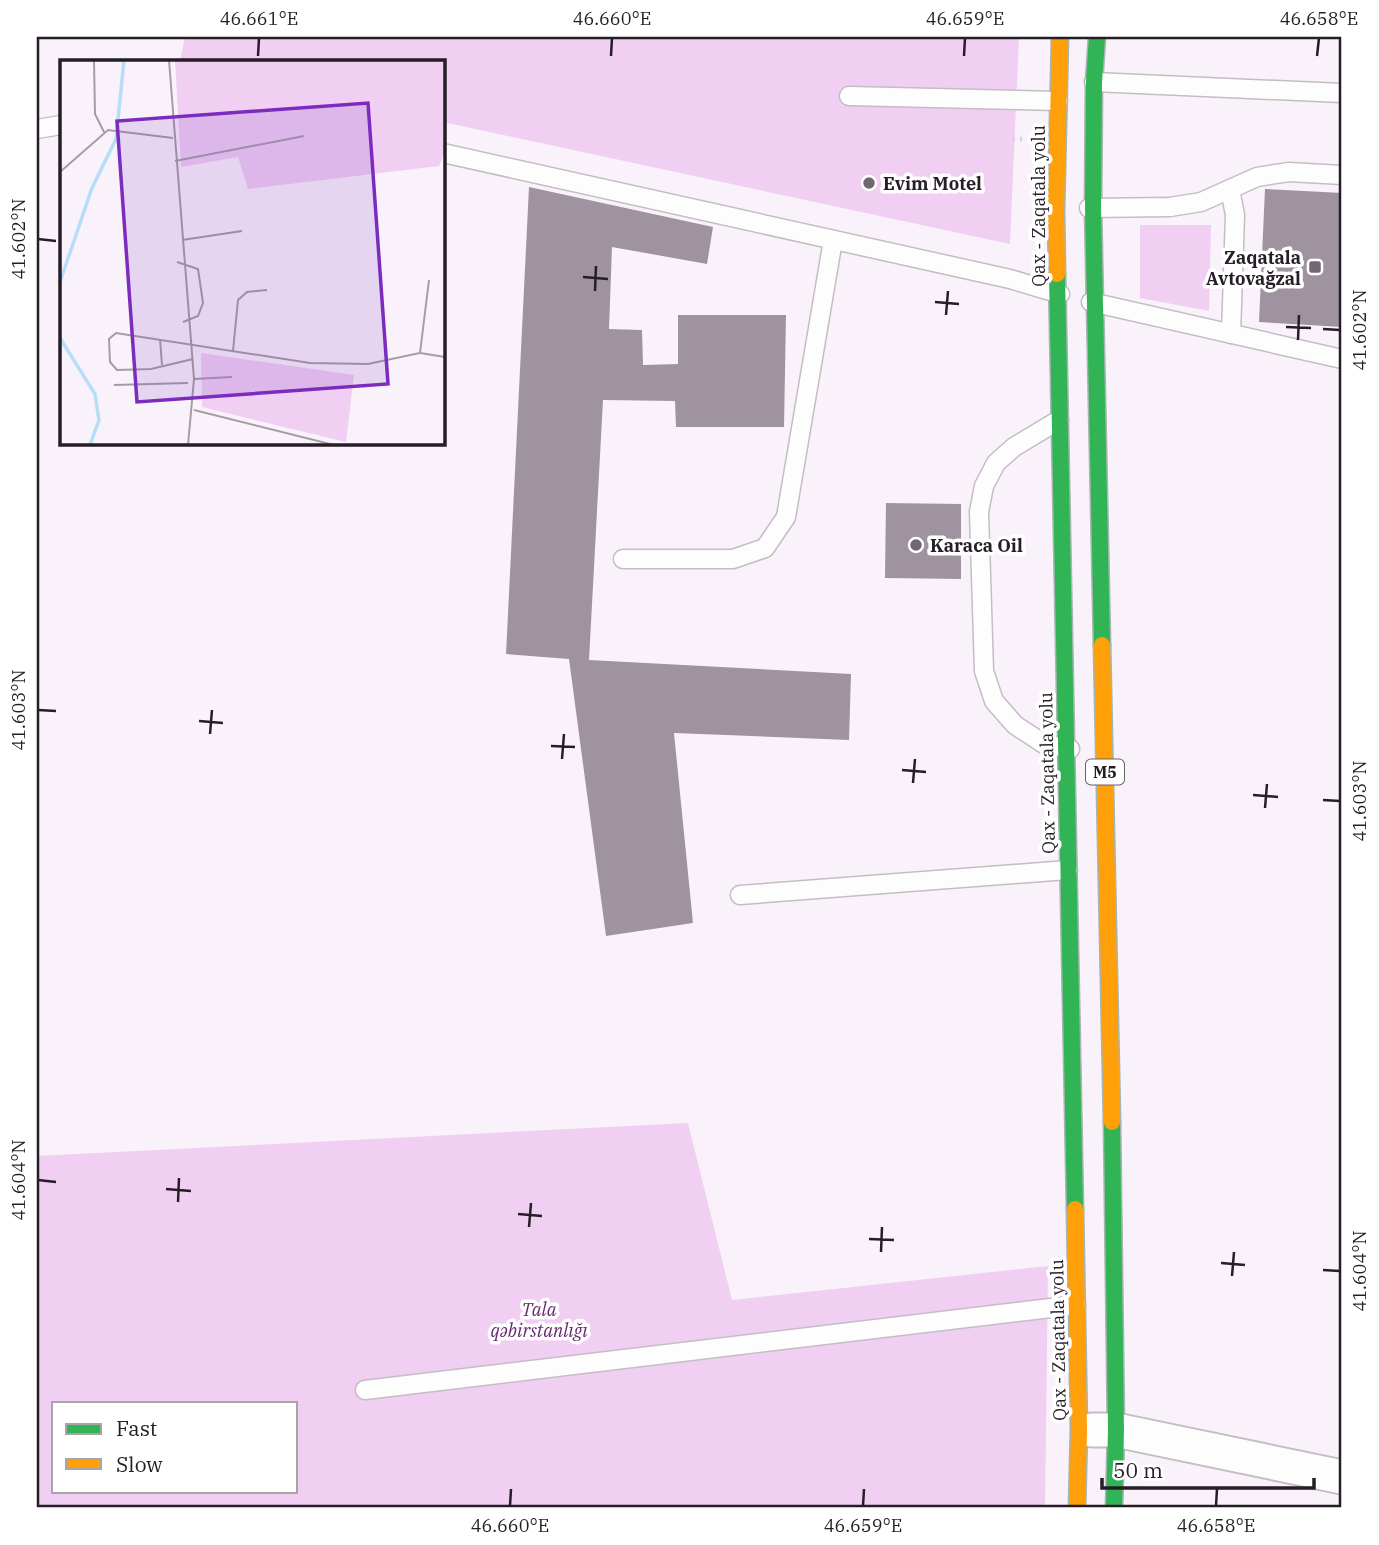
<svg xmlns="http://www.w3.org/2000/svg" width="1379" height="1545" font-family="'IBM Plex Serif',serif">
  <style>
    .green { fill: #f0cff3; fill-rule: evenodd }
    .building { fill: #a093a0 }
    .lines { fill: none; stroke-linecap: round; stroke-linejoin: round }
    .lane-casing { stroke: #c4bdc4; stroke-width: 21 }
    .street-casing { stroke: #c4bdc4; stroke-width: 37 }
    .fast-casing { stroke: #a7b6b0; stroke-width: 19 }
    .slow-casing { stroke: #a7b6b0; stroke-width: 19 }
    .path { stroke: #d5d3d5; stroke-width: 4.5; stroke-dasharray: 2 5; stroke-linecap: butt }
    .lane { stroke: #fefdfe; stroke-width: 18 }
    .street { stroke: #fefdfe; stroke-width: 33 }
    .fast { stroke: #30b455; stroke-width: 16 }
    .slow { stroke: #ff9f0a; stroke-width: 16 }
    .ticks { fill: none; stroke: #251e26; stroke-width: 2.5 }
    .poi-dot { fill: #706870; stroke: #fff; stroke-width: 2.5 }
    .labels { text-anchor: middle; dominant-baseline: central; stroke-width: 7; stroke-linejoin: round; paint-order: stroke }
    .shield { fill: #fff; stroke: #666267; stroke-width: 2 }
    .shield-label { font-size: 16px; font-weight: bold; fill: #251e26 }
    .poi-label { font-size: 18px; font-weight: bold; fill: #251e26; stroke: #fff; text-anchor: start }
    .street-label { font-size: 18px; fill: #251e26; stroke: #fff }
    .park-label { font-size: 18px; font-style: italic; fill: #67286e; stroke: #fff }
    .inset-river { fill: none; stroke: #b6defa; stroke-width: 3.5 }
    .inset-road { fill: none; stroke: #a59da5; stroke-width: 2 }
    .view { fill: #7b2cbf; fill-opacity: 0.15; stroke: #7b2cbf; stroke-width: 3.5 }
    .inset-edge { fill: none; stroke: #251e26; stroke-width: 3.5 }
    .neatline { fill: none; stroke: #251e26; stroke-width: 2.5 }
    .ticks-label { font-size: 18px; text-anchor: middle; fill: #251e26 }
  </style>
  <rect width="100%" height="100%" fill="#faf2fa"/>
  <g class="green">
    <path d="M185 37H1019L1010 244 443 122V61H180Z"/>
    <path d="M1140 225H1211L1209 311 1140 298Z"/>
    <path d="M688 1123 732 1300 1048 1266 1045 1508H37V1156ZM54 1403H296V1491H54Z"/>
  </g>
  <g class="building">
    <path d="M529 187 713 227 707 264 612 247 609 329 642 330 643 365 678 364V315H786L784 427H676L675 401 603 400 589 660 851 674 849 740 674 733 693 923 606 936 569 659 506 654Z"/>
    <path d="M1265 189 1342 193V327L1259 322Z"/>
    <path d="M886 503 961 504V579L885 578Z"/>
  </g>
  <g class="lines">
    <g class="lane-casing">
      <g id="lane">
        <path d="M1094 82 1342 93"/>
        <path d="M849 96 1058 101"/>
        <path d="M37 129 61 125"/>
        <path d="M443 153 1010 279 1060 294"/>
        <path d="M1230 189 1235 215 1231 334"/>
        <path d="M1089 208 1170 207 1201 202 1257 177 1289 172 1342 175"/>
        <path d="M1091 302 1342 359"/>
        <path d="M1059 420 1014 447 996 463 984 486 979 512 984 671 994 701 1015 725 1044 744 1070 749"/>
        <path d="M623 559H733L765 548 786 517 833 240"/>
        <path d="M740 895 1068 870"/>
        <path d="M365 1390 1076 1305"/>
      </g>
    </g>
    <g class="street-casing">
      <path id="street" d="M1092 1430H1116L1342 1477"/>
    </g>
    <g class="fast-casing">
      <g id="fast">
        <path d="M1097 37 1094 82 1093 208 1102 645"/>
        <path d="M1057 274 1075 1209"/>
        <path d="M1112 1122 1116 1430 1114 1508"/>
      </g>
    </g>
    <g class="slow-casing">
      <g id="slow">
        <path d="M1057 274 1056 210 1060 37"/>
        <path d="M1102 645 1112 1122"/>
        <path d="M1075 1209 1079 1430 1077 1508"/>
      </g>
    </g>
    <path class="path" d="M1013 139H1025"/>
    <use href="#lane" class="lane"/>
    <use href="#street" class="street"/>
    <use href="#fast" class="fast"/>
    <use href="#slow" class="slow"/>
  </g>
  <path class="ticks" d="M258 56 259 38M611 56 612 38M964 56 965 38M1317 56 1319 38M38 239 56 241M583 277 608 279M595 291 596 266M935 302 959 304M946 315 948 291M1286 327 1311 328M1323 329 1340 330M1298 340 1299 315M38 710 56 711M199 721 223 723M210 734 212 710M551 746 575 747M562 759 564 734M902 770 926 772M913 783 915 759M1253 795 1278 797M1323 800 1340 801M1265 808 1267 784M38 1180 56 1182M166 1189 191 1191M178 1202 179 1178M518 1214 542 1216M529 1227 531 1203M869 1239 894 1240M881 1252 882 1227M1221 1263 1245 1265M1323 1270 1340 1271M1232 1276 1234 1252M510 1506 511 1489M863 1506 864 1489M1216 1506 1217 1489"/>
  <g class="poi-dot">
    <circle cx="869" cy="183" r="7"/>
    <rect x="1308" y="260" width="14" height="14" rx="3.5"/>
    <circle cx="916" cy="545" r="7"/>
  </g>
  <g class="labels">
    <rect class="shield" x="1086" y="759.5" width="38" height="25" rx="5"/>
    <g class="shield-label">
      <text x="1105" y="772">M5</text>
    </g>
    <g class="poi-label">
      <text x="883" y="183">Evim Motel</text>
      <text x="1301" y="257" text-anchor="end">Zaqatala<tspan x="1301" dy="21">Avtovağzal</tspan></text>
      <text x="930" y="545">Karaca Oil</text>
    </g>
    <g class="street-label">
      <text transform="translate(1038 206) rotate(-90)">Qax - Zaqatala yolu</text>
      <text transform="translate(1047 773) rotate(-91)">Qax - Zaqatala yolu</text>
      <text transform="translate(1058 1340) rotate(-91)">Qax - Zaqatala yolu</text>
    </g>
    <g class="park-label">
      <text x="539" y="1309">Tala<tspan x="539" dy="21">qəbirstanlığı</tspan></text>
    </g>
  </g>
  <g transform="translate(60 60)">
    <rect width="385" height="385" fill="#faf2fa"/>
    <path d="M115 0H385V91L379 106 188 129 178 97 121 107ZM141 293 294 315 286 382 142 347Z" fill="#f0cff3"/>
    <path class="inset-river" d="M0 222 32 128 56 79 64 0M0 278 35 334 39 360 30 385"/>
    <path class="inset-road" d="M34 0 35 54 44 72M109 0 134 319 128 385M115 101 244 76M0 112 48 70 113 78M122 180 182 171M117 202 138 209 143 243 138 256 123 262M100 279 102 305M173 291 178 240 187 232 207 230M360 293 385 297M133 299 91 309 57 310 50 302 49 279 56 273 250 303 308 304 360 293 369 220M134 319 172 317M54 325 128 323M134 350 274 385"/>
    <path class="view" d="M308 43 328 324 77 342 57 61Z"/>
    <rect width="385" height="385" class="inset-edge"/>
  </g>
  <rect width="1379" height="1545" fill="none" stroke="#ffffff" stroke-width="77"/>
  <rect x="52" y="1402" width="245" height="91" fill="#ffffff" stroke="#a8a5a8" stroke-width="2"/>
  <rect x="66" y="1424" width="35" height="10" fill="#30b455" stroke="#a8a5a8" stroke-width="2"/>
  <text x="116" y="1436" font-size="21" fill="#251e26">Fast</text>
  <rect x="66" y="1459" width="35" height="10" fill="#ff9f0a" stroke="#a8a5a8" stroke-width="2"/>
  <text x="116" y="1472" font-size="21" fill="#251e26">Slow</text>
  <path d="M1102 1478v10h212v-10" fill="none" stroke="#251e26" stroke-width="3.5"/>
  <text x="1113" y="1478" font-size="21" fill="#251e26" stroke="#ffffff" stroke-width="5" paint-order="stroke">50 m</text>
  <rect x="38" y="38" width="1302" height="1468" class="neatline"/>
  <g class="ticks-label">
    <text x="259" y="25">46.661°E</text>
    <text x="612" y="25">46.660°E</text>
    <text x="965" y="25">46.659°E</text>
    <text x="1319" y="25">46.658°E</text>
    <text transform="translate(19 239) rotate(-90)" y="6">41.602°N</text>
    <text transform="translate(1360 330) rotate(-90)" y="6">41.602°N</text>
    <text transform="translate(19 710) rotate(-90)" y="6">41.603°N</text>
    <text transform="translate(1360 801) rotate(-90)" y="6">41.603°N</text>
    <text transform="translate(19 1180) rotate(-90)" y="6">41.604°N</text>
    <text transform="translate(1360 1271) rotate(-90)" y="6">41.604°N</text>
    <text x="510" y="1532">46.660°E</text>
    <text x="863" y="1532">46.659°E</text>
    <text x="1216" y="1532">46.658°E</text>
  </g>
</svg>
